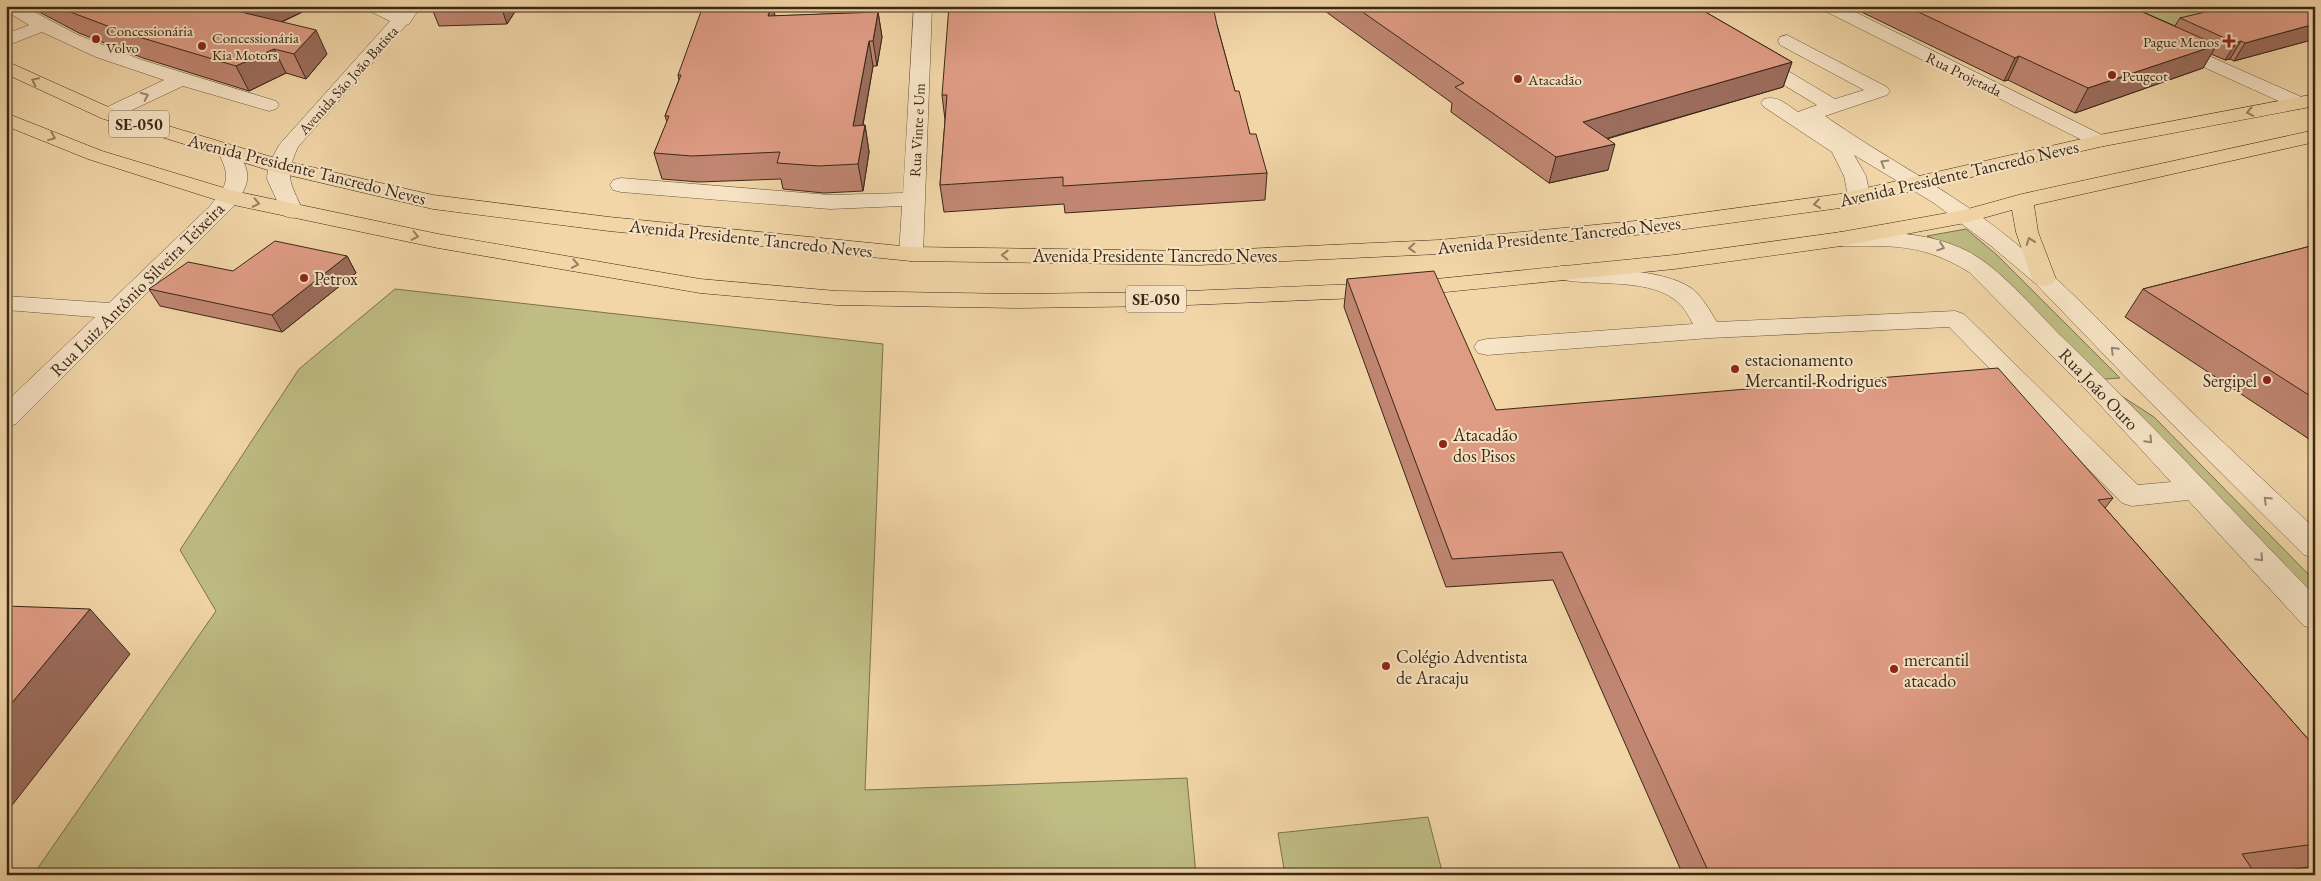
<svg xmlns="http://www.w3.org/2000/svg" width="2321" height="881" font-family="'EB Garamond',serif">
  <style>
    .green { fill: #bfbc84; stroke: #7c724e }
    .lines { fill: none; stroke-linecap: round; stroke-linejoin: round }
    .minor-casing { stroke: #67543b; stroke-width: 1 }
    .major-casing { stroke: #392817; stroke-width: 1 }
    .minor { fill: #f7e4c6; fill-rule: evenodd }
    .major { fill: #f2d6a8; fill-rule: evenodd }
    .wall { fill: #c08672; stroke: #392817 }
    .shaded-wall { fill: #9c6d5d; stroke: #392817 }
    .building { fill: #df9c85; stroke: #392817 }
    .oneway { stroke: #967f60 }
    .oneway2 { stroke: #98866e }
    .poi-dot { fill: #8f2418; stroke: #f7e4c6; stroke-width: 2 }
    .labels { text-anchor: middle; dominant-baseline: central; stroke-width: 4; stroke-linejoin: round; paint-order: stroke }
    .far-poi-label { font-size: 15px; fill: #392817; stroke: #f7e4c6; text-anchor: start }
    .far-street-label { font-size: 15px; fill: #392817; stroke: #f7e4c6 }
    .shield { fill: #f7e4c6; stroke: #72604c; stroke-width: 1 }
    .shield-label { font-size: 16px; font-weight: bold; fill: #392817 }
    .street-label { font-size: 18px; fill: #392817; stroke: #f7e4c6 }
    .poi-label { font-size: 18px; fill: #392817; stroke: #f7e4c6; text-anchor: start }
  </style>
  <rect width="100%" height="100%" fill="#f2d6a8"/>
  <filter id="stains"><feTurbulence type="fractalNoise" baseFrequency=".004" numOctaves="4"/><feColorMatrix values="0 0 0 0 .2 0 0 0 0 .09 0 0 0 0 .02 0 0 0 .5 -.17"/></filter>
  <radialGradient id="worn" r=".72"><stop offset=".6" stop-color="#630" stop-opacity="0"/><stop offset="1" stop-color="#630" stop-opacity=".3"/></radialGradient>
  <g class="green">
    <path d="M2097 6H2242L2221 19 2154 31Z"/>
    <path d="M1966 229 1997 255 2120 378 2093 380 1976 257 1927 236Z"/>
    <path d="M395 289 883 344 865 790 1187 778 1196 875H33L216 611 180 550 299 369Z"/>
    <path d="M2120 395 2154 417 2315 581V605Z"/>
    <path d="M1428 817 1443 875H1285L1278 833Z"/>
  </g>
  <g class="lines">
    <g class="minor-casing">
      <g id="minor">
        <path d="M6 6H23L78 35 142 60 276 101 279 105 276 109 269 111 183 86 115 118 108 120 101 118 98 114 101 110 164 80 96 57 42 32 6 46V34L29 25 6 11Z"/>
        <path d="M364 6H388L398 11 402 6H421L409 24 406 25 298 147C284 178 290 181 303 211L300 216 292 218 284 216 267 179 268 166 279 145 390 21 367 10Z"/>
        <path d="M914 6H932L923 254 919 259 911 261 903 259 899 254 902 206 830 209 621 192 613 190 610 185 613 180 621 178 830 195 903 193Z"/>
        <path d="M1820 6H1843L2106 137 2109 141 2106 145 2099 147 2092 145 1823 10Z"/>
        <path d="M1787 35 1887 87 1890 91 1887 95 1825 116C1886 159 1950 190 2008 237 2062 280 2109 331 2159 380 2210 431 2263 479 2315 529V558L2304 555 2142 394 2036 284 1991 246 1934 203 1854 155 1866 176 1870 196 1867 201 1859 203 1851 201 1848 196 1844 176 1832 152 1764 107 1761 103 1764 99C1778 95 1787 105 1798 112L1817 105 1747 63 1745 59 1747 55 1754 53 1761 55 1835 99 1864 90 1780 45 1778 41 1780 37Z"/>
        <path d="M2173 40 2306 99 2309 103 2306 107 2299 109 2292 107 2166 50 2164 46 2166 42Z"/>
        <path d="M227 144 234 146C252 172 252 182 233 207L16 424 6 427V402L95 317 6 310V296L109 303 210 206C229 183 231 177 217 150L220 146Z"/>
        <path d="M1841 232C1884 232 1927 231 1967 251 1999 267 2033 308 2059 334 2147 419 2230 508 2315 596V629L2304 626 2188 500 2132 506 2122 503 1949 327 1710 338 1487 355 1478 353 1474 347 1478 341 1487 339 1693 324C1688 315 1683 305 1674 299 1644 277 1588 287 1553 278L1549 273 1553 268 1561 266C1596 269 1662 268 1691 288 1702 296 1710 311 1717 322L1955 311 1964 314 2138 485 2171 482 2090 394 1969 272C1921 243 1894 246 1841 246L1833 244 1830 239 1833 234Z"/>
      </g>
    </g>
    <g class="major-casing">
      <g id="major">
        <path d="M6 61 115 110 285 161 433 195 609 217 911 247 1199 251 1439 240 1656 219 1840 194 2099 135 2315 94V106L2099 147 1840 208 1656 233 1439 254 1199 265 911 261 609 231 433 209 271 171 139 130 101 118 6 74Z"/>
        <path d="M6 113 102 151 234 191 438 234 700 279 836 291 1017 294 1164 292 1406 282 1674 255 1841 232 1964 210 2022 194 2315 130V142L2034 205 2038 232 2056 279 2052 284 2044 286 2036 284 2032 279 2016 232 2012 210 1965 223 1841 246 1674 269 1406 296 1164 306 1017 308 836 305 700 293 438 248 229 204 88 159 6 126Z"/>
      </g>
    </g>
    <use href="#minor" class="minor"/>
    <use href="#major" class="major"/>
  </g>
  <g class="wall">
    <path d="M28 6H315L282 22 327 54 306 79 286 73 249 91 143 58 79 33Z"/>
    <path d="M431 6H582L516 10 507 24 439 26Z"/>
    <path d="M773 6 775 16 878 12 882 37 877 66H873L863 125H865L869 152 863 191 824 193 783 189 781 179 699 182 662 179 654 153 667 122 665 116 679 80 678 75Z"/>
    <path d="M1318 6H1695L1792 62 1783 87 1607 139 1608 170 1549 183 1451 112 1452 103Z"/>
    <path d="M1849 6H2129L2175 26 2180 18 2315 6V39L2234 61 2230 59 2225 60 2211 54 2203 68 2075 113 2008 80 2004 81Z"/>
    <path d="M1217 25 1235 91 1250 134 1267 173 1265 200 1065 213 1064 204 944 212 940 185 945 120 942 95Z"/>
    <path d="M2315 245V443L2125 317 2143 289Z"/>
    <path d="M347 256 356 273 282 332 160 306 149 289Z"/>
    <path d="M1347 279 1496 410 2113 498 2105 508 2315 747V866L2256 875H1683L1553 580 1446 587 1344 307Z"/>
  </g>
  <g class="shaded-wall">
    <path d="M253 6H315L253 35 241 12Z"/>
    <path d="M501 6H515L516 10 507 24Z"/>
    <path d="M771 6H773L777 27 768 16Z"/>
    <path d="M878 12 882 37 877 66 873 41Z"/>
    <path d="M2315 24V39L2234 61 2245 43Z"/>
    <path d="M316 30 327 54 306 79 294 54Z"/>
    <path d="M869 41 873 66 858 152 853 126Z"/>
    <path d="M2241 41 2230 59 2225 60 2236 43Z"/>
    <path d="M2217 45 2203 68 2075 113 2088 88Z"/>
    <path d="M274 49 286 73 249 91 236 66Z"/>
    <path d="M2019 56 2008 80 2004 81 2015 58Z"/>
    <path d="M1792 62 1783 87 1577 147 1583 122Z"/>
    <path d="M865 125 869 152 863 191 858 164Z"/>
    <path d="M1615 144 1608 170 1549 183 1556 157Z"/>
    <path d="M347 256 356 273 282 332 272 315Z"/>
    <path d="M90 609 130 654 6 813V710Z"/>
  </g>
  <g class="building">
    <path d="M58 6H253L241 12 316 30 294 54 274 49 236 66 129 34 65 10Z"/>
    <path d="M703 6H771L768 16 878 12 873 41H869L853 126 865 125 858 164 819 166 777 163 780 152 692 156 654 153 669 116H665L681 75H678Z"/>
    <path d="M949 6H1213L1217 25 1235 91H1239L1250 134H1256L1267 173 1063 186V177L940 185 947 95H942Z"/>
    <path d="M1354 6H1695L1792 62 1583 122 1615 144 1556 157 1455 87 1464 83Z"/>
    <path d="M1906 6H2129L2217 45 2088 88 2019 56 2015 58Z"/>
    <path d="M2230 6H2315V24L2245 43 2241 41 2236 43 2180 18Z"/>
    <path d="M275 241 347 256 272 315 149 289 188 262 233 271Z"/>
    <path d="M2315 245V399L2143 289Z"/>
    <path d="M1434 271 1496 410 1998 368 2113 498 2098 500 2315 747V844L2242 854 2256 875H1710L1562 552 1452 559 1347 279Z"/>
    <path d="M6 606 90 609 6 710Z"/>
  </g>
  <defs><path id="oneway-chevron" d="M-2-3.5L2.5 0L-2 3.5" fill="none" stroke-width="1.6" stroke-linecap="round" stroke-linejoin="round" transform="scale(1.25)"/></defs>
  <g class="oneway">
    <use href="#oneway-chevron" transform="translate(35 81) rotate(-154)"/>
    <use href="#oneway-chevron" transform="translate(2250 112) rotate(169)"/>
    <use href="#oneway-chevron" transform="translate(52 137) rotate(22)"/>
    <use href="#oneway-chevron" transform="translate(256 203) rotate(12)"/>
    <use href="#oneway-chevron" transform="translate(1817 204) rotate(172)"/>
    <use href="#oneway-chevron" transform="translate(415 236) rotate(12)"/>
    <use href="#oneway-chevron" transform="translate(2030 241) rotate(-110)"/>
    <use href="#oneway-chevron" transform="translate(1412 248) rotate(177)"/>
    <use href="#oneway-chevron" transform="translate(1005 255) rotate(-179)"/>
    <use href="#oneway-chevron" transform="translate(575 264) rotate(10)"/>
  </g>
  <g class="oneway2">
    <use href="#oneway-chevron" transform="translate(145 96) rotate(-25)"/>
    <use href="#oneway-chevron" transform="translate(1884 163) rotate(-150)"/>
    <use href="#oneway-chevron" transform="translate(1941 247) rotate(19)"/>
    <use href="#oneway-chevron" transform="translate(2114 350) rotate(-135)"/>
    <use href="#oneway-chevron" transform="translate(2149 440) rotate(46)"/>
    <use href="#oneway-chevron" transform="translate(2267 500) rotate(-136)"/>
    <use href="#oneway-chevron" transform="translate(2260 558) rotate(47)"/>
  </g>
  <g class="poi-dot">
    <circle cx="96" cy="39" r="5"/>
    <path d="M2226.5 33.5h5v5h5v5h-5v5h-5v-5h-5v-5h5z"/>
    <circle cx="202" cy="46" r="5"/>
    <circle cx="2112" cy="75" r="5"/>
    <circle cx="1518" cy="79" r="5"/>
    <circle cx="304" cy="278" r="5"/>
    <circle cx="1735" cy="369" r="5"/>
    <circle cx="2267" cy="380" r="5"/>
    <circle cx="1443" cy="444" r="5"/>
    <circle cx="1386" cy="666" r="5"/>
    <circle cx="1894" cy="669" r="5"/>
  </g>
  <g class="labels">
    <g class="far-poi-label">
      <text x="106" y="30">Concessionária<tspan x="106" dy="17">Volvo</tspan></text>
      <text x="212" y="37">Concessionária<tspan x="212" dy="17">Kia Motors</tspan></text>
      <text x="2219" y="41" text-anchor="end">Pague Menos</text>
      <text x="2122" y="75">Peugeot</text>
      <text x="1528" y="79">Atacadão</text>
    </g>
    <g class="far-street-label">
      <text transform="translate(1964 74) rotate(26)">Rua Projetada</text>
      <text transform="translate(348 80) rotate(-48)">Avenida São João Batista</text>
      <text transform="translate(917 130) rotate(-87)">Rua Vinte e Um</text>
    </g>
    <g class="shield">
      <rect x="109" y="110.5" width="60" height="27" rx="4"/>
      <rect x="1126" y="285.5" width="60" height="27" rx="4"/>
    </g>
    <g class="shield-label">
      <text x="139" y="124">SE-050</text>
      <text x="1156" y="299">SE-050</text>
    </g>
    <g class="street-label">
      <text transform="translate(307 169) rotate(14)">Avenida Presidente Tancredo Neves</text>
      <text transform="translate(1959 173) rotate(-13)">Avenida Presidente Tancredo Neves</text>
      <text transform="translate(1559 235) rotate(-6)">Avenida Presidente Tancredo Neves</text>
      <text transform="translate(751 238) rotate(6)">Avenida Presidente Tancredo Neves</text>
      <text x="1155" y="255">Avenida Presidente Tancredo Neves</text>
      <text transform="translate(137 289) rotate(-45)">Rua Luiz Antônio Silveira Teixeira</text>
      <text transform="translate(2099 389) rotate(46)">Rua João Ouro</text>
    </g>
    <g class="poi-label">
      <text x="314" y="278">Petrox</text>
      <text x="1745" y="359">estacionamento<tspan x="1745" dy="21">Mercantil Rodrigues</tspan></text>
      <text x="2257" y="380" text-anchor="end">Sergipel</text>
      <text x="1453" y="434">Atacadão<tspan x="1453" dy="21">dos Pisos</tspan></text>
      <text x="1396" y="656">Colégio Adventista<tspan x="1396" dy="21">de Aracaju</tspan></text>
      <text x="1904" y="659">mercantil<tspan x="1904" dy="21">atacado</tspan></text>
    </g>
  </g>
  <rect width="2321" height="881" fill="none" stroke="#f2d6a8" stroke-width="25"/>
  <rect x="8" y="8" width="2306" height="866" fill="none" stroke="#392817" stroke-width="2.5"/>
  <rect x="12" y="12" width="2296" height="856" fill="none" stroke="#392817"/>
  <rect width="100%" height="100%" filter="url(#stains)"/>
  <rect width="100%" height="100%" fill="url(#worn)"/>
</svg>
